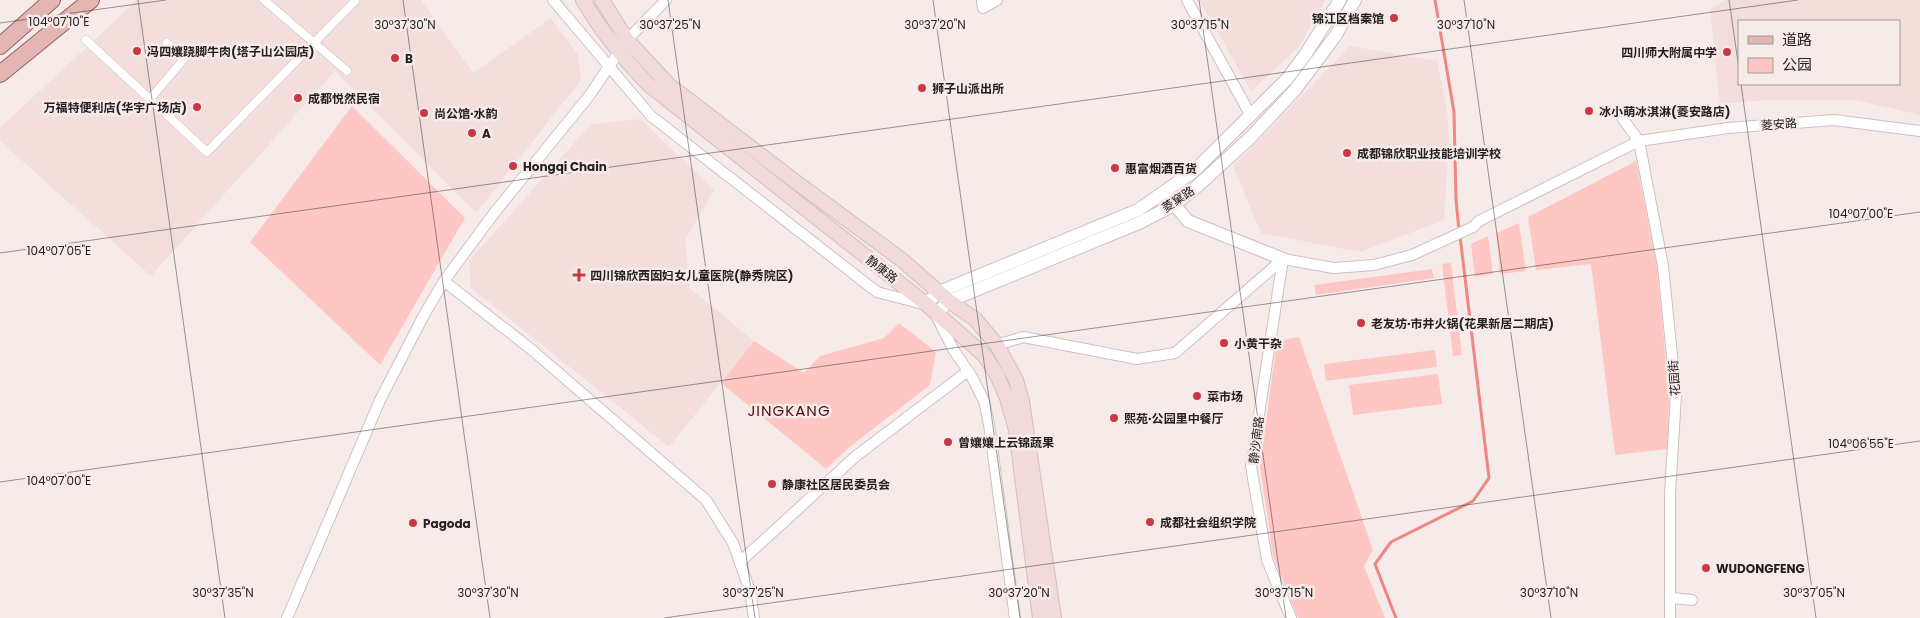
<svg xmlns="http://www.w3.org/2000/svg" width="1920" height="618" font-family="Poppins,'Noto Sans SC',sans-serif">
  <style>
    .built { fill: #f3dedc; fill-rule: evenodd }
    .green { fill: #ffc7c4 }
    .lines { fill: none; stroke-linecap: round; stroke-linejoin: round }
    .stream { stroke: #ee8683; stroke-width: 3 }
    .pedestrian-casing { stroke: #cdc1c0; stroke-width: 9 }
    .minor-casing { stroke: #cdc1c0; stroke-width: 12 }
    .tertiary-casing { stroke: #cdc1c0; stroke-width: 14 }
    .secondary-casing { stroke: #cdc1c0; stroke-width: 16 }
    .primary-casing { stroke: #94605e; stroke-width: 18 }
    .pedestrian { stroke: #fff; stroke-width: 8 }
    .minor { stroke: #fff; stroke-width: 10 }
    .tertiary { stroke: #fff; stroke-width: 12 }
    .secondary { stroke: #f1dad9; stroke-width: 14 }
    .primary { stroke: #e3b5b3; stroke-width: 16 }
    .ticks { fill: none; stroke: #252020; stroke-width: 1; stroke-opacity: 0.45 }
    .poi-dot { fill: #c93941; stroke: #f7ebea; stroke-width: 2 }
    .labels { text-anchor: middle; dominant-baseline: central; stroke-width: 5; stroke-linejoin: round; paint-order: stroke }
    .poi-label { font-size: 12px; font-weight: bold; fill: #252020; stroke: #f7ebea; text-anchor: start }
    .street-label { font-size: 12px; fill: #252020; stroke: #f7ebea }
    .quarter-label { font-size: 15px; letter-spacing: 1px; fill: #510c11; stroke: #f7ebea }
    .ticks-label { font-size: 12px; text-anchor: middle; fill: #252020; stroke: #f7ebea; stroke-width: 5; stroke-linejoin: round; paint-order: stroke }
  </style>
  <rect width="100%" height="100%" fill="#f7ebea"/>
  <g class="built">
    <path d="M137 0H421L473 73 551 18 578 55 581 80 476 213 335 71 151 276 0 141V128Z"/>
    <path d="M1199 0H1325L1299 47 1251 91Z"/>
    <path d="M1725 0H1920V115L1856 100H1768L1720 104 1710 10ZM1739 21H1899V84H1739Z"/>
    <path d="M1350 46 1437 61 1447 110 1449 140 1444 220 1360 252 1261 233 1233 166Z"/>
    <path d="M641 119 714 190 685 240 690 288 754 341 669 447 471 288 469 261 591 124Z"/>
  </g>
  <g class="green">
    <path d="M352 106 465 218 380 365 250 242Z"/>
    <path d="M1636 161 1657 267 1669 393 1668 449 1615 455 1591 264 1536 270 1528 217Z"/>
    <path d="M1519 223 1526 271 1500 274 1496 233Z"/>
    <path d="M1488 236 1493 274 1475 277 1471 244Z"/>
    <path d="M1451 263 1462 355 1453 356 1442 264Z"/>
    <path d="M1432 269 1434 278 1316 295 1314 285Z"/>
    <path d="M899 323 936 352 930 385 851 446 826 469 721 383 754 341 804 373 820 356 884 338Z"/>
    <path d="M1299 337 1373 550 1364 566 1385 618H1298L1273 556 1260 466 1277 341Z"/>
    <path d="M1435 350 1437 367 1326 381 1324 364Z"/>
    <path d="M1438 374 1442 404 1353 415 1349 385Z"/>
  </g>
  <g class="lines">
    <g class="stream">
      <path d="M1435 0 1454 112 1456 200 1459 230"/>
      <path d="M1396 618 1375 564 1391 542 1473 501 1489 478 1460 236"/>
    </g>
    <g class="pedestrian-casing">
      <g id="pedestrian">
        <path d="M264 0 347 71"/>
        <path d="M86 40 207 152 355 1"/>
        <path d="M150 99 184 59 167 43"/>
      </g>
    </g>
    <g class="minor-casing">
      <g id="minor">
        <path d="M553 0 651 116 877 292 923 304"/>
        <path d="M982 0 983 8 997 0"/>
        <path d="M1187 0 1251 116"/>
        <path d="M1623 119 1639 141 1663 266 1676 395 1670 494V618"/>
        <path d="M1283 259 1251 466 1267 560 1291 618"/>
        <path d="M444 281 532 350 706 500 733 543 750 591 754 618"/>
        <path d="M937 317 953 349 972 377 984 401 989 424 1015 618"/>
        <path d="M997 345 1023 337 1137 359 1175 353 1283 259 1334 268 1374 265 1412 255 1473 227 1479 221 1639 141 1728 128 1834 120 1920 131"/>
        <path d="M740 562 856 456 968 371"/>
        <path d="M1671 598 1692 600"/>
        <path d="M287 618 380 400 424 315 444 281 495 212 589 96 627 40 666 0"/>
      </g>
    </g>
    <g class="tertiary-casing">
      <g id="tertiary">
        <path d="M1169 198 1188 221 1283 259"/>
        <path d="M926 304 939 292 1138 210 1194 171 1287 79 1305 55 1340 0"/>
        <path d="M936 314 949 301 1139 223 1174 205 1192 191 1250 138 1295 90 1336 35 1355 0"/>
      </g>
    </g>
    <g class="secondary-casing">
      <g id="secondary">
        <path d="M583 0C602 33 623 58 649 85L926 304 985 356 997 375 1007 398 1016 430 1040 618"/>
        <path d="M602 0 627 40 669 85 800 185 902 260 949 301 975 319 997 345 1016 380 1022 401 1054 618"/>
      </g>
    </g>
    <g class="primary-casing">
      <g id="primary">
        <path d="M0 46 52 0"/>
        <path d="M0 74 91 0"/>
      </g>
    </g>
    <use href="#pedestrian" class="pedestrian"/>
    <use href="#minor" class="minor"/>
    <use href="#tertiary" class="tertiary"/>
    <use href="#secondary" class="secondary"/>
    <use href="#primary" class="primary"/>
  </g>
  <path class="ticks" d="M138 0 225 618M403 0 490 618M668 0 755 618M933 0 1020 618M1199 0 1286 618M1464 0 1551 618M1729 0 1739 69M0 23 166 0M1741 84 1816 618M0 253 1798 0M0 482 1920 212M664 618 1920 441"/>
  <g class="poi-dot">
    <circle cx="1394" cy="18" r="5"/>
    <circle cx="137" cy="51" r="5"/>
    <circle cx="1727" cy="52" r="5"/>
    <circle cx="395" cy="58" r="5"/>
    <circle cx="922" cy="88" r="5"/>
    <circle cx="298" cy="98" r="5"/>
    <circle cx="197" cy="107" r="5"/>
    <circle cx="1589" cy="111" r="5"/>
    <circle cx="424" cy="113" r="5"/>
    <circle cx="472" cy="133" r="5"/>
    <circle cx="1347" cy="153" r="5"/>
    <circle cx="513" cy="166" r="5"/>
    <circle cx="1115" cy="168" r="5"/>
    <path d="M576.5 267.5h5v5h5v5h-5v5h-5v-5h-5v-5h5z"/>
    <circle cx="1361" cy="323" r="5"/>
    <circle cx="1224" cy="343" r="5"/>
    <circle cx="1197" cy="396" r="5"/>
    <circle cx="1114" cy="418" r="5"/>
    <circle cx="948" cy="442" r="5"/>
    <circle cx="772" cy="484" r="5"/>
    <circle cx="1150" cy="522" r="5"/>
    <circle cx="413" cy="523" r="5"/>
    <circle cx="1706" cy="568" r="5"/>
  </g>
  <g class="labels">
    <g class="poi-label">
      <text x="1384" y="18" text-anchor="end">锦江区档案馆</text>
      <text x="147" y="51">冯四孃跷脚牛肉(塔子山公园店)</text>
      <text x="1717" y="52" text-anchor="end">四川师大附属中学</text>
      <text x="405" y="58">B</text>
      <text x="932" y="88">狮子山派出所</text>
      <text x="308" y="98">成都悦然民宿</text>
      <text x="187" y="107" text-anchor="end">万福特便利店(华宇广场店)</text>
      <text x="1599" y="111">冰小萌冰淇淋(菱安路店)</text>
      <text x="434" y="113">尚公馆·水韵</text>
      <text x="482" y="133">A</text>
      <text x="1357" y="153">成都锦欣职业技能培训学校</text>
      <text x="523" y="166">Hongqi Chain</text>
      <text x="1125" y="168">惠富烟酒百货</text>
      <text x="590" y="275">四川锦欣西囡妇女儿童医院(静秀院区)</text>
      <text x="1371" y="323">老友坊·市井火锅(花果新居二期店)</text>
      <text x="1234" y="343">小黄干杂</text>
      <text x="1207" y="396">菜市场</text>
      <text x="1124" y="418">熙苑·公园里中餐厅</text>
      <text x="958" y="442">曾孃孃上云锦蔬果</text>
      <text x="782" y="484">静康社区居民委员会</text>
      <text x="1160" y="522">成都社会组织学院</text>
      <text x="423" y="523">Pagoda</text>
      <text x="1716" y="568">WUDONGFENG</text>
    </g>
    <g class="street-label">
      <text transform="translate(1779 124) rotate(-4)">菱安路</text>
      <text transform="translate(1178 199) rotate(-34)">菱窠路</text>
      <text transform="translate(882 269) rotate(38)">静康路</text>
      <text transform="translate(1674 378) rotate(-94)">花园街</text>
      <text transform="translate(1256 440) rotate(-83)">静沙南路</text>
    </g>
    <g class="quarter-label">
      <text x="789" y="410">JINGKANG</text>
    </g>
  </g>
  <g class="ticks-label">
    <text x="59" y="26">104°07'10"E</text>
    <text x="405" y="29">30°37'30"N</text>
    <text x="670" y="29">30°37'25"N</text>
    <text x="935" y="29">30°37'20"N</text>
    <text x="1200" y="29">30°37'15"N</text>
    <text x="1466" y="29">30°37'10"N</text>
    <text x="1861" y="218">104°07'00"E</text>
    <text x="59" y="255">104°07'05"E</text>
    <text x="1861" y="448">104°06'55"E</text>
    <text x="59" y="485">104°07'00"E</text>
    <text x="223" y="597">30°37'35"N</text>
    <text x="488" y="597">30°37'30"N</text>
    <text x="753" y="597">30°37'25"N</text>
    <text x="1019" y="597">30°37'20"N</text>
    <text x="1284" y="597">30°37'15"N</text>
    <text x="1549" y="597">30°37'10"N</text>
    <text x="1814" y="597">30°37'05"N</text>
  </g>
  <rect x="1738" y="20" width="162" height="65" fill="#f7ebea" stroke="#a39a99"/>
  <rect x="1748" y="36" width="25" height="8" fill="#e3b5b3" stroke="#a39a99"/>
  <text x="1782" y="45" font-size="15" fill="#252020">道路</text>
  <rect x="1748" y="58" width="25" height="15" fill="#ffc7c4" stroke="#a39a99"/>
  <text x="1782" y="70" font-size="15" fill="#252020">公园</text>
</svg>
